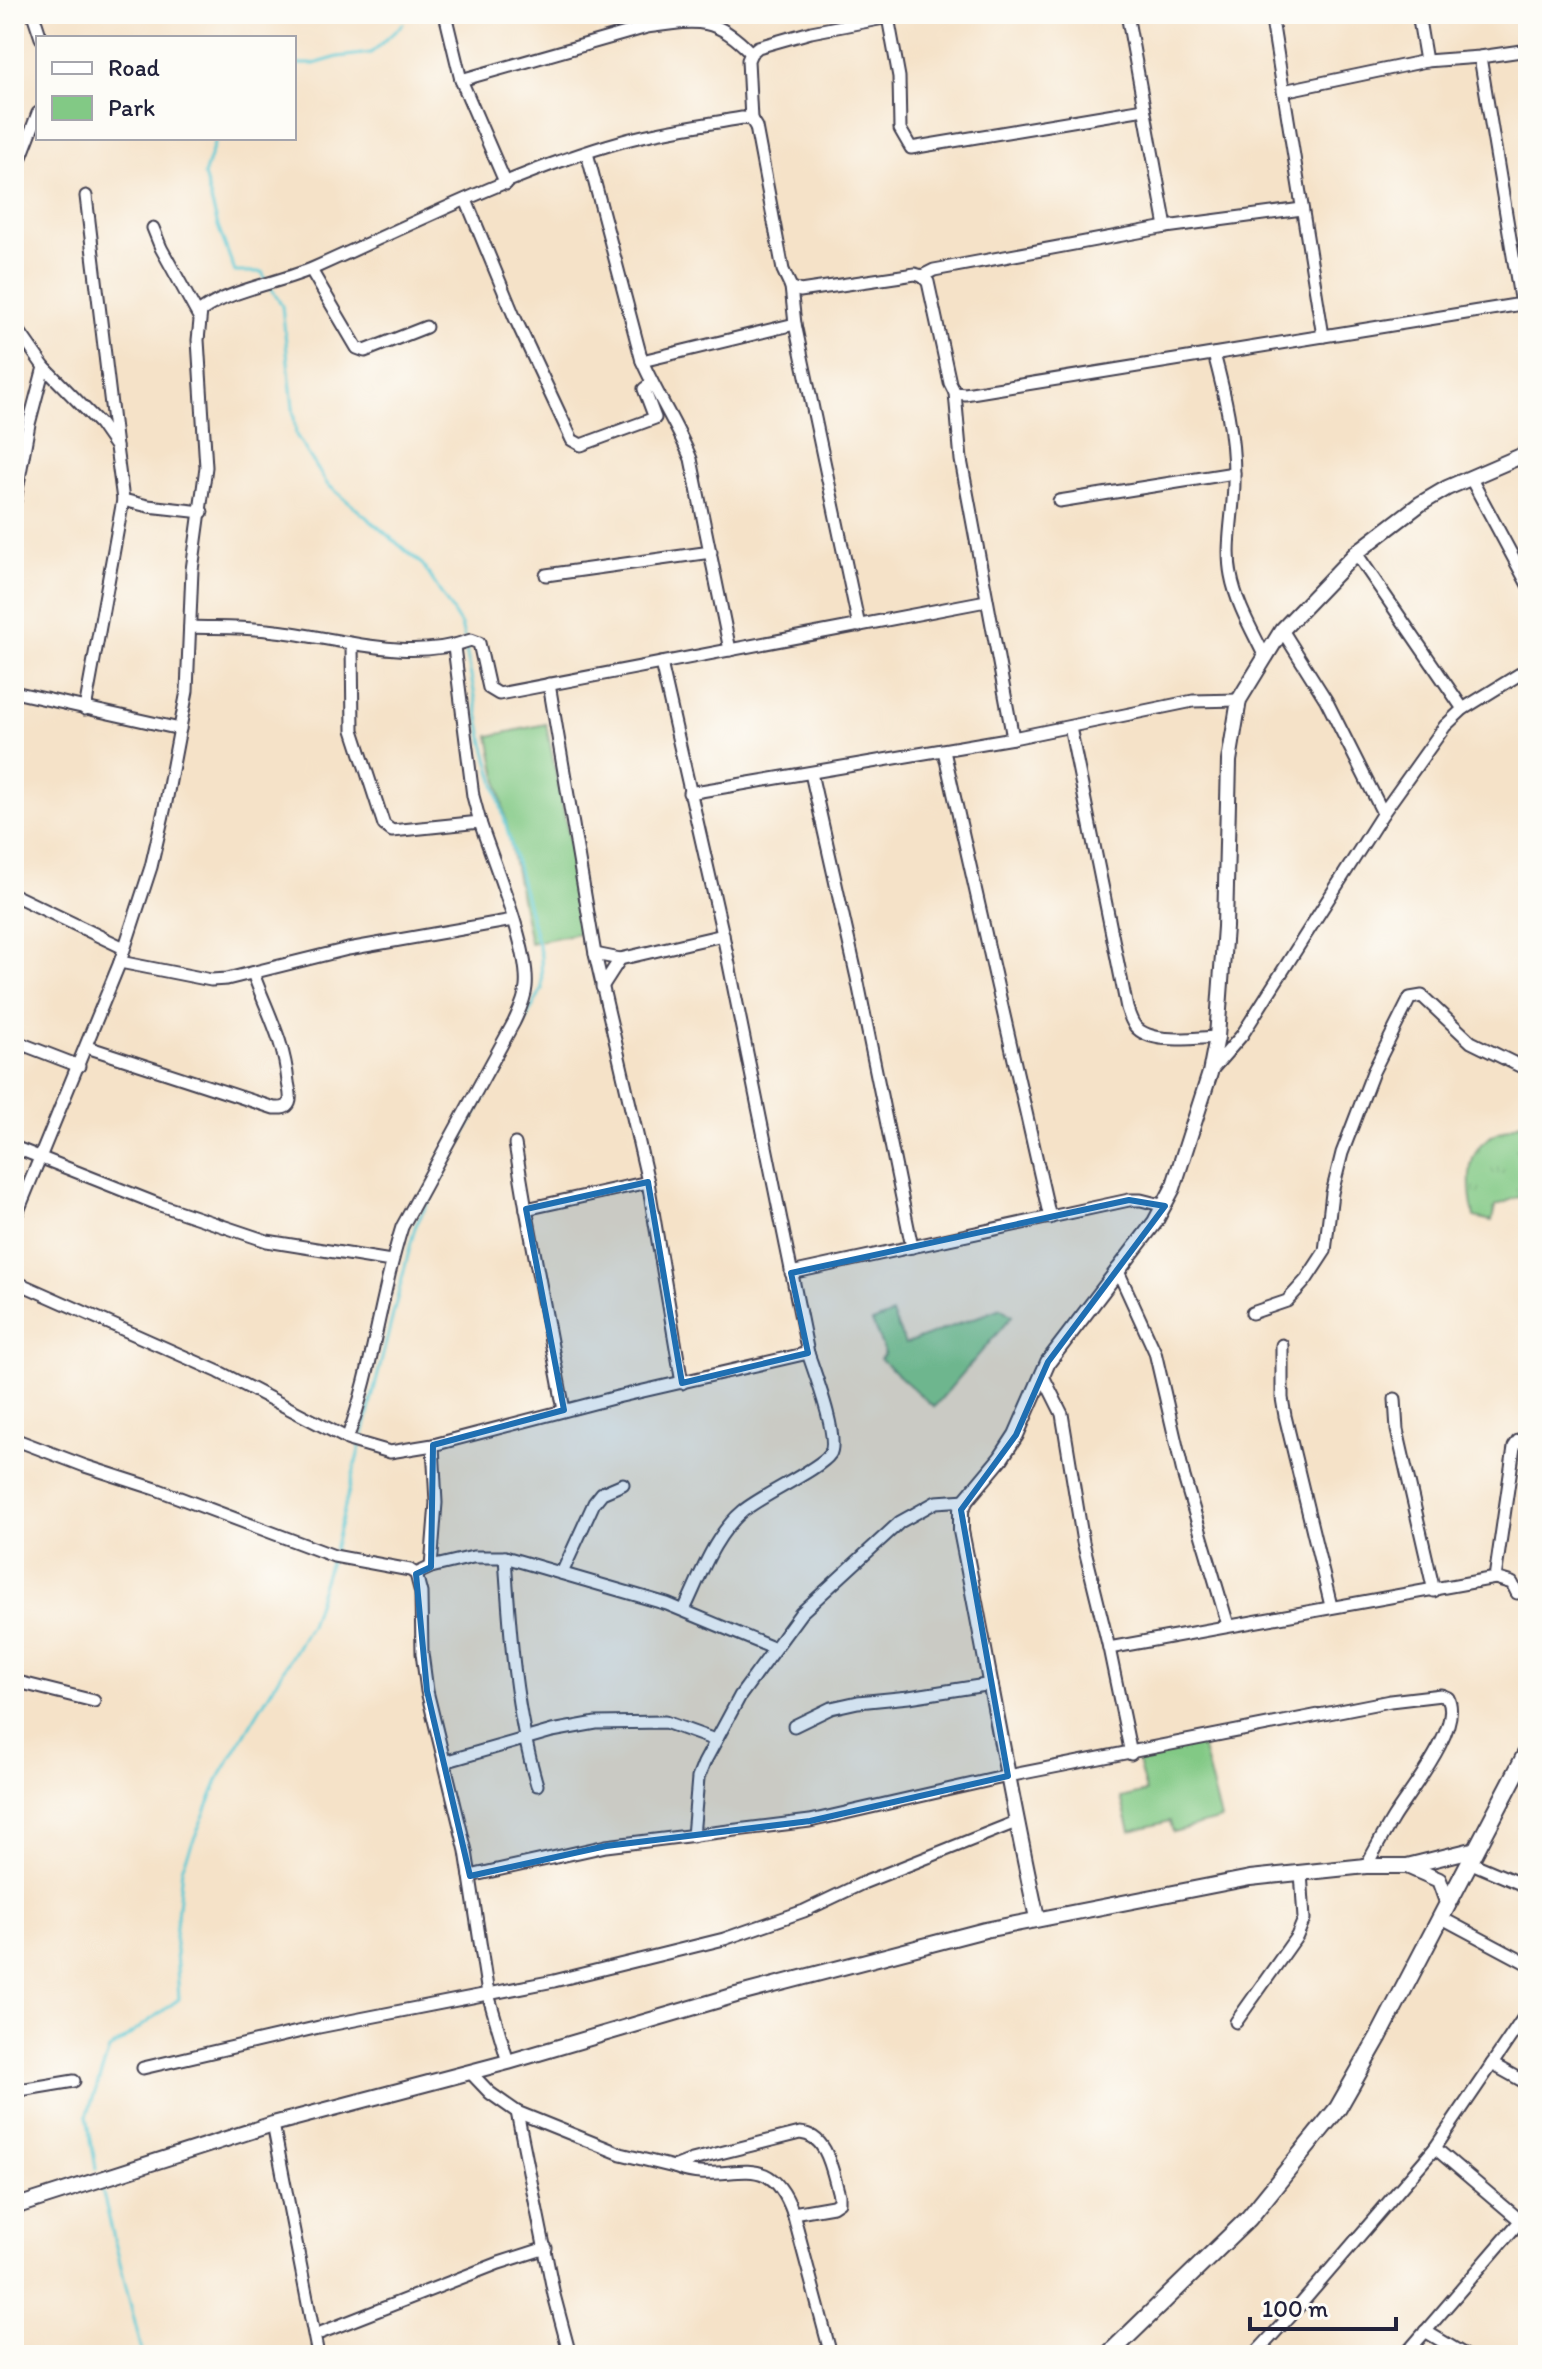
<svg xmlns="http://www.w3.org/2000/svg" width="1542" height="2369" font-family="Itim,sans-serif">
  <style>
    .grass { fill: url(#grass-tufts); stroke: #527660; stroke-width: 2 }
    .park { fill: #82c985; stroke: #527660; stroke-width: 2 }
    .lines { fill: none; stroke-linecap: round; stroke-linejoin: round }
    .stream { stroke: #5cc8d3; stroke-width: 3 }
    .minor-casing { stroke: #423f50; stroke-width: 15 }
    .tertiary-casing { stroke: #423f50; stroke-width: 18 }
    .secondary-casing { stroke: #423f50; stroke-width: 20 }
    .minor { stroke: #fff; stroke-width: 11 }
    .tertiary { stroke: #fff; stroke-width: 14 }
    .secondary { stroke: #fff; stroke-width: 16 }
    .marked { fill: #1f6fb2; fill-opacity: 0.2; stroke: #1f6fb2; stroke-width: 6; stroke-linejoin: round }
  </style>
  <defs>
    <pattern id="grass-tufts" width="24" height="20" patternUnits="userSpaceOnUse" patternTransform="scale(2)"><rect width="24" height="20" fill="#82c985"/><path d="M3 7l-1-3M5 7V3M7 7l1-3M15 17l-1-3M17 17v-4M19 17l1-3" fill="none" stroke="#70ac74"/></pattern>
  </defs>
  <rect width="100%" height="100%" fill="#fdfcf7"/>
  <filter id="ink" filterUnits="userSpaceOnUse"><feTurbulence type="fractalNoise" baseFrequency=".0125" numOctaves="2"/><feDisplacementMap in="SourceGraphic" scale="16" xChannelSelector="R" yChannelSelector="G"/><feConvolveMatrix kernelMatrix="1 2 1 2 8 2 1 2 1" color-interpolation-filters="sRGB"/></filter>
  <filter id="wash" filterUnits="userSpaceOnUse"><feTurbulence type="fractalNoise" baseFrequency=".006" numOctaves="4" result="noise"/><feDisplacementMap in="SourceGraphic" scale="32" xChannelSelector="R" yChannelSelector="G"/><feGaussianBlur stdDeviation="1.8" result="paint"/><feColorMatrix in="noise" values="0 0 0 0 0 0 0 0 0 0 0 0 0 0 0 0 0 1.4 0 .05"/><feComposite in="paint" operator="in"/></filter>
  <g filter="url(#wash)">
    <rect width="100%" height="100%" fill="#f5e2c8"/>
    <path class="grass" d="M1528 1120V1200L1518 1197 1495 1206 1492 1221 1474 1217C1469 1194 1464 1155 1487 1139 1498 1130 1515 1126 1528 1120Z"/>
    <g class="park">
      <path d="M546 724 588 931 530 943 489 736Z"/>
      <path d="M1001 1308 1012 1316 934 1407 880 1359 885 1353 872 1322 892 1314 905 1344Z"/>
      <path d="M1201 1742 1221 1819 1173 1832 1170 1821 1130 1831 1121 1798 1146 1792 1137 1758Z"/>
    </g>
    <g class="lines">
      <g class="stream">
        <path d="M294 64H314L338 57 371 53 403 24"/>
        <path d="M216 138 204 175 218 226 235 272H262L266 280"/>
        <path d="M270 286 282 306 296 435 327 484 423 565 461 625 464 637"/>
        <path d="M334 1550 415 1227 542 989 541 956 484 743 465 645"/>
        <path d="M96 2169 87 2116 109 2050 179 1999 175 1936 182 1868 220 1776 310 1625 331 1558"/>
        <path d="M101 2186 143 2355"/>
      </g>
    </g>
  </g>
  <g filter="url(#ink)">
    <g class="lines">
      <g class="minor-casing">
        <g id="minor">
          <path d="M33 14 41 38"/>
          <path d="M445 14 461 80 506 184"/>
          <path d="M1127 14 1166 227"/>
          <path d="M1271 14 1323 336"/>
          <path d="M888 17 899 77 900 129 911 148 1144 109"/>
          <path d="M1480 57 1521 304"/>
          <path d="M1426 61 1480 57 1528 50"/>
          <path d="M461 80 647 27C696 20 715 15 751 53"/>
          <path d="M1283 91 1426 61 1418 14"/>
          <path d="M751 119 748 60 751 53 758 47 811 32 905 14"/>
          <path d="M587 153 642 361C657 395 677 425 691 459L730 650"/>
          <path d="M14 175 38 113"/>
          <path d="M86 196 116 447"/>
          <path d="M466 200 514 316 572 440 581 445 655 418 644 389 652 383"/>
          <path d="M153 228 161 248 199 317"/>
          <path d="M311 270 357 348 365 351 426 327"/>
          <path d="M922 276 928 282 950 383 955 393 965 394 1528 303"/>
          <path d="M791 287 795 324 859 626"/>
          <path d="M14 324 44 367 100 424 116 447 123 500 148 506 202 512"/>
          <path d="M1214 354C1225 395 1234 434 1234 476 1235 508 1225 544 1231 575 1236 603 1252 630 1264 655"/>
          <path d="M642 361 795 324"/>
          <path d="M955 393 961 460 1013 738 1193 701 1239 700"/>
          <path d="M1470 477 1528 585"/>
          <path d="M1059 501 1234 473"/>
          <path d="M14 506 29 424 44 367"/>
          <path d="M1356 553 1463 709"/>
          <path d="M546 575 711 552"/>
          <path d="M190 627C218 628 248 627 276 631 341 638 407 663 471 640L479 643 489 688 499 694 986 601"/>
          <path d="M1282 630 1326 700 1383 813"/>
          <path d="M352 645 353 730 384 825 392 831 480 822 473 796 454 647"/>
          <path d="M661 663 723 935 808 1353C814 1371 840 1439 830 1454 820 1469 762 1495 743 1511 714 1535 700 1577 684 1610"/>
          <path d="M549 684 595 954 648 1182 682 1383"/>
          <path d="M14 692 180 729"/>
          <path d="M85 709 123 500"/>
          <path d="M1070 727 1127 1008C1129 1014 1131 1021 1135 1026 1150 1045 1195 1038 1217 1037"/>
          <path d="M944 751 1050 1218"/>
          <path d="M811 773 857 978 912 1247"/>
          <path d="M689 793 1013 738"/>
          <path d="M14 895 124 948"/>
          <path d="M595 954 620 959 723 935"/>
          <path d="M120 962 211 980 227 979 348 949 513 920"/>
          <path d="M602 987 620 959"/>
          <path d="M14 1041 79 1066"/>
          <path d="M87 1047 274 1108C279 1108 283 1109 287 1106 293 1101 289 1089 288 1082 284 1040 267 1012 253 973"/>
          <path d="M1210 1072 1242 1035 1383 813 1445 726 1463 709 1528 669"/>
          <path d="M515 1144 526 1209"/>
          <path d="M14 1147 160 1205 267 1241 391 1261"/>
          <path d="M14 1221 120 962 151 867 166 802 187 691 192 570 206 467 198 340 201 311C232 289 279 283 314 268 415 223 516 171 623 141 662 130 702 125 742 118L751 119 756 127 783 270 791 287 800 291 915 274 922 276 934 270 1166 227 1302 209"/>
          <path d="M1117 1269 1155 1352 1184 1477 1228 1625"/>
          <path d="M791 1273 1129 1200H1141L1165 1206"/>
          <path d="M14 1281 219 1372 352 1441 390 1452 433 1445 617 1397 808 1353"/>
          <path d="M1252 1313 1287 1301 1306 1280 1325 1251 1332 1193 1342 1153 1373 1072 1410 998 1422 996 1471 1042 1528 1070"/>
          <path d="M1282 1345V1398L1285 1416 1331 1606"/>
          <path d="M1042 1374 1062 1414 1083 1542 1109 1648 1131 1754"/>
          <path d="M1395 1399 1397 1430 1434 1591"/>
          <path d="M564 1410 526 1209 648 1182"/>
          <path d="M14 1439 85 1466 156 1489 334 1556 410 1570 416 1574 421 1593 422 1653 427 1691 466 1851 488 1994 508 2062"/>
          <path d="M347 1439C373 1370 380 1296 402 1227L514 1022C519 1011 525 1000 526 987 530 949 493 862 480 822"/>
          <path d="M505 1557C510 1634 515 1710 537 1785"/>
          <path d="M431 1567 436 1503 433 1445"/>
          <path d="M562 1573 594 1503 602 1493 623 1484"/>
          <path d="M416 1574 431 1567 473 1557H505L667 1604 773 1648"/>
          <path d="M1495 1578 1514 1447 1518 1441 1528 1438"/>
          <path d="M1109 1648 1495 1578 1512 1583 1517 1593"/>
          <path d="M14 1681 94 1701"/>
          <path d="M794 1726 831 1708 858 1702 909 1697 992 1684"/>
          <path d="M444 1762 552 1731 596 1723 665 1722 715 1740"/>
          <path d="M693 1836 698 1778 704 1763 740 1696 801 1613 900 1522 936 1502 966 1500"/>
          <path d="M1469 1862 1528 1887"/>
          <path d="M470 1876 606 1846 810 1821 1008 1776 1390 1701 1441 1695 1448 1698C1463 1727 1409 1792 1393 1818 1384 1833 1375 1850 1366 1866"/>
          <path d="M1440 1917 1528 1964"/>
          <path d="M1236 2022 1297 1936 1304 1919 1301 1872"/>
          <path d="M1492 2064 1528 2084"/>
          <path d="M143 2068 319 2027 554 1981 724 1939 804 1911 863 1883 1016 1822"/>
          <path d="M470 2072 490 2093 517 2112 554 2295 570 2355"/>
          <path d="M14 2091 74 2081"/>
          <path d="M517 2112 621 2154 674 2167 692 2160 800 2133C828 2135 832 2171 839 2195V2202L833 2206 793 2213"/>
          <path d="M273 2124 318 2355"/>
          <path d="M1435 2148 1528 2227"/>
          <path d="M674 2167C728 2189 767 2141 793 2213L831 2355"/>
          <path d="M1425 2331 1465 2355"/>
          <path d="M315 2335 499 2263 546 2248"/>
          <path d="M1254 2355 1301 2304 1435 2148 1528 2011"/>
          <path d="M1405 2355 1521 2220"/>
        </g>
      </g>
      <g class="tertiary-casing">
        <g id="tertiary">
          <path d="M1407 1866 1439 1880 1447 1902"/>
          <path d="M1037 1918C1009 1790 987 1660 961 1531V1510L966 1500 1001 1458 1016 1435 1048 1362 1155 1222 1173 1188 1210 1073 1217 1037 1225 927 1229 761 1239 700 1282 630 1356 553 1420 504 1447 488 1528 453"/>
          <path d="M14 2207 273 2124 508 2062 736 1995 985 1930 1250 1878 1366 1866H1407L1476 1849"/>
        </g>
      </g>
      <g class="secondary-casing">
        <path id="secondary" d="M1108 2355 1249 2218 1338 2108 1379 2036 1528 1750"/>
      </g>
      <use href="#minor" class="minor"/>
      <use href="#tertiary" class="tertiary"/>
      <use href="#secondary" class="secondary"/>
    </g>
  </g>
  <path class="marked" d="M648 1182 682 1383 808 1353 791 1273 1129 1200 1165 1206 1048 1362 1016 1435 961 1510 1008 1776 810 1821 606 1846 470 1876 427 1691 416 1574 431 1567 433 1445 564 1410 526 1209Z"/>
  <rect width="1542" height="2369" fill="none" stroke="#fdfcf7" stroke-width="48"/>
  <rect x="36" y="36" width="260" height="104" fill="#fdfcf7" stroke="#a5a5ac" stroke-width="2"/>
  <rect x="52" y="62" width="40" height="12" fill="#ffffff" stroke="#a5a5ac" stroke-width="2"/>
  <text x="108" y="76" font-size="24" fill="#22223b">Road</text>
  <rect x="52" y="96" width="40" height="24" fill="#82c985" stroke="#a5a5ac" stroke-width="2"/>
  <text x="108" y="116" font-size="24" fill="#22223b">Park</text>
  <path d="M1250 2317v12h146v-12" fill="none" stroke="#22223b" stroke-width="4"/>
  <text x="1262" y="2317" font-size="24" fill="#22223b" stroke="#fdfcf7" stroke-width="6" paint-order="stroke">100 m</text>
</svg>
